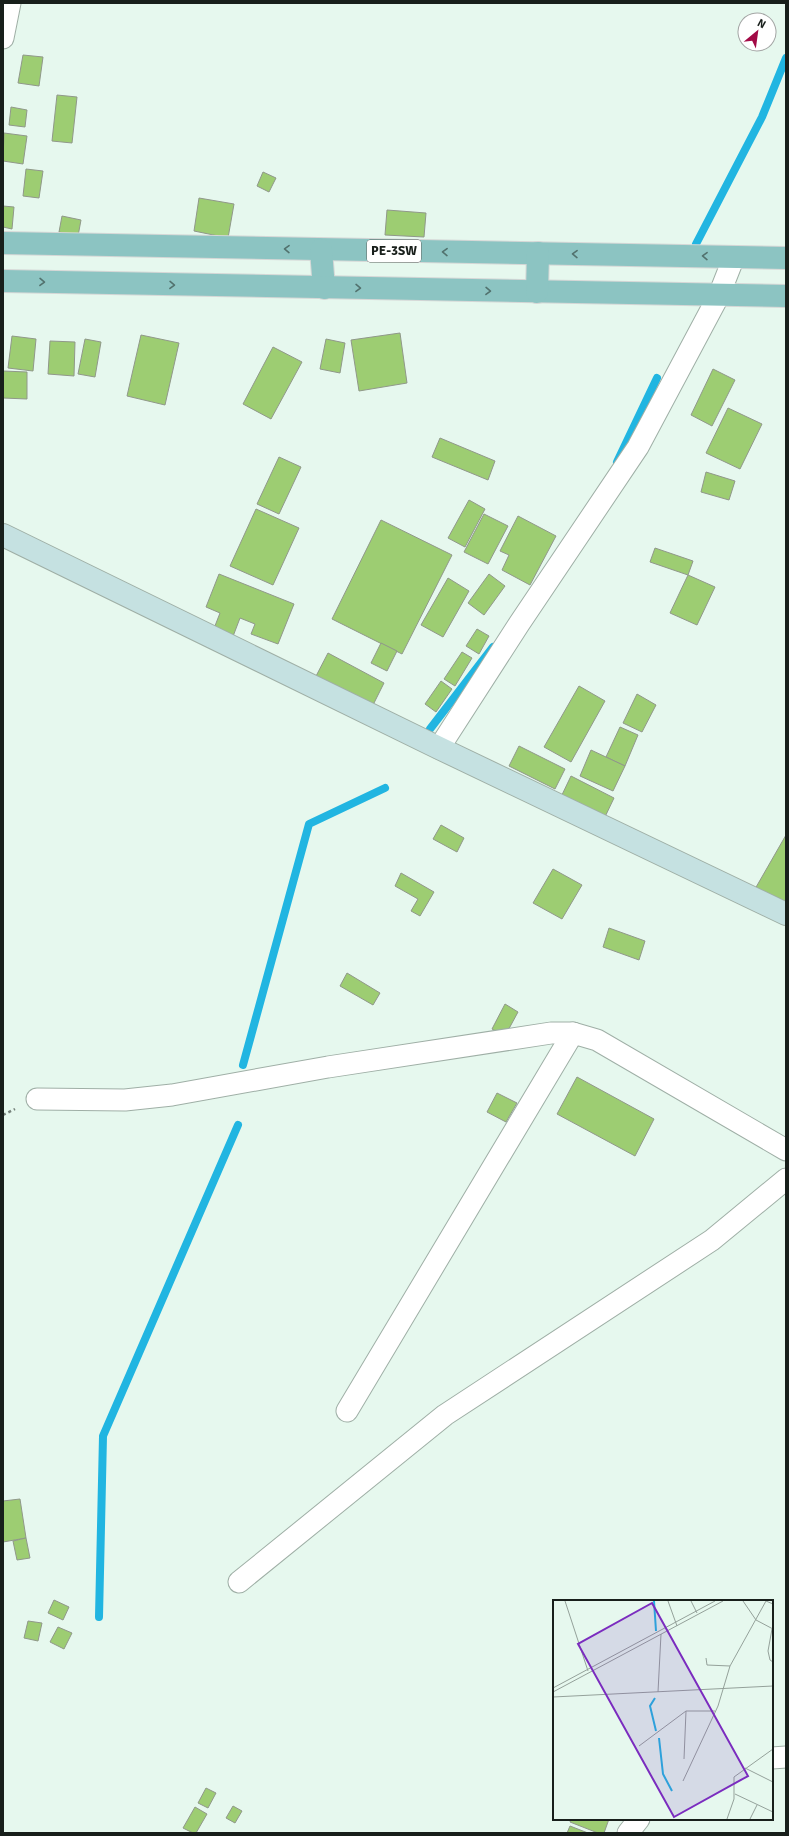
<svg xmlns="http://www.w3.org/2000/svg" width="789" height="1836" font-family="Signika,sans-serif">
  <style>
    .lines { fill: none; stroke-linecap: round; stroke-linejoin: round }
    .stream { stroke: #21b5e1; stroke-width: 8 }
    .building { fill: #9dcd72; stroke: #90988a }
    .street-casing { stroke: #9fafa6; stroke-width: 23 }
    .secondary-casing { stroke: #9fafa6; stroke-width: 24 }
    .primary-casing { stroke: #d5d7d6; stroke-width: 24 }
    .path { stroke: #76827b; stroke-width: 2.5; stroke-dasharray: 3 3; stroke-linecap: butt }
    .street { stroke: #fff; stroke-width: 21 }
    .secondary { stroke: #c5e1e1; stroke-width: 22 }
    .primary { stroke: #8cc4c2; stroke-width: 22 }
    .oneway { stroke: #52726e }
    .labels { text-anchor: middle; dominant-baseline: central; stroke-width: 3.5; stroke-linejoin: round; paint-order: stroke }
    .shield { fill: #fff; stroke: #5d625f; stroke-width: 1 }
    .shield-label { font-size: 13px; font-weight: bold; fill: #181f1b }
    .inset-river { fill: none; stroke: #21b5e1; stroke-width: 2 }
    .inset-road { fill: none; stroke: #94a19a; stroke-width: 1 }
    .view { fill: #7b2cbf; fill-opacity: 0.15; stroke: #7b2cbf; stroke-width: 2 }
    .inset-edge { fill: none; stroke: #181f1b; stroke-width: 2 }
  </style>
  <rect width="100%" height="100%" fill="#e6f8ee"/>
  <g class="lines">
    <g class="stream">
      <path d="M696 244 762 117 786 58"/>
      <path d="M617 462 657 378"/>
      <path d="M430 729 493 647"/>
      <path d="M243 1065 309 824 385 788"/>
      <path d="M99 1617 103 1436 238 1125"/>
    </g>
  </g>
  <g class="building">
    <path d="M23 55 43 57 39 86 18 83Z"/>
    <path d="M57 95 77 97 72 143 52 141Z"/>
    <path d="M11 107 27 110 25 127 9 125Z"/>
    <path d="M4 133 27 136 23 164 3 161Z"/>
    <path d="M26 169 43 171 39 198 23 196Z"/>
    <path d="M263 172 276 178 269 192 257 186Z"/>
    <path d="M199 198 234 204 228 238 194 231Z"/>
    <path d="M3 206 14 207 12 229 3 227Z"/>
    <path d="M387 210 426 213 424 237 385 235Z"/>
    <path d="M62 216 81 220 78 236 59 232Z"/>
    <path d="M400 333 407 383 359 391 351 340Z"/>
    <path d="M141 335 179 343 165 405 127 396Z"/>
    <path d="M12 336 36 339 33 371 8 368Z"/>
    <path d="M85 339 101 342 95 377 78 374Z"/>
    <path d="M326 339 345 343 340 373 320 369Z"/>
    <path d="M50 341 75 342 74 376 48 374Z"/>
    <path d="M273 347 302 362 271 419 243 404Z"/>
    <path d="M713 369 735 380 712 426 691 415Z"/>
    <path d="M3 371 27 372V399L3 398Z"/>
    <path d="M728 408 762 424 740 469 706 453Z"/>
    <path d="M440 438 495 461 488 480 432 457Z"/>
    <path d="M279 457 301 467 279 514 257 504Z"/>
    <path d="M706 472 735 481 729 500 701 492Z"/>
    <path d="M469 500 485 509 465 547 448 538Z"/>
    <path d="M256 509 299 528 273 585 230 566Z"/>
    <path d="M484 514 508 526 488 564 464 552Z"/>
    <path d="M518 516 556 536 530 585 502 570 509 555 500 551Z"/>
    <path d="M381 520 452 555 402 654 332 619Z"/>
    <path d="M655 548 693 561 688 575 650 562Z"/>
    <path d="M219 574 294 604 278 644 251 634 255 624 240 618 232 639 213 631 220 613 206 607Z"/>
    <path d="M489 574 505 586 484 615 468 603Z"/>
    <path d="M688 575 715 587 697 625 670 613Z"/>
    <path d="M448 578 469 591 443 637 421 625Z"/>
    <path d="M477 629 489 636 479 654 466 646Z"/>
    <path d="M381 643 397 651 387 671 371 663Z"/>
    <path d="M462 652 472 658 455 686 444 679Z"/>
    <path d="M328 653 384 683 371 709 314 680Z"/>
    <path d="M441 681 452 689 436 712 425 704Z"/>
    <path d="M579 686 605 701 571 762 544 747Z"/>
    <path d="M637 694 656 705 642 732 623 723Z"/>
    <path d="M620 727 638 735 625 766 606 757Z"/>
    <path d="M519 746 565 769 555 789 509 766Z"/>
    <path d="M591 750 625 766 613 791 580 776Z"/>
    <path d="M571 776 614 798 603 821 560 799Z"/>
    <path d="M441 825 464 838 457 852 433 839Z"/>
    <path d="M786 835V907L755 889Z"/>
    <path d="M553 869 582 885 562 919 533 903Z"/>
    <path d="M401 873 434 892 420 916 411 911 418 899 395 886Z"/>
    <path d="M609 928 645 941 639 960 603 947Z"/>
    <path d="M347 973 380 993 373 1005 340 986Z"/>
    <path d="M505 1004 518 1012 505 1036 492 1029Z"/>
    <path d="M577 1077 654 1119 635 1156 557 1114Z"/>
    <path d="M497 1093 517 1103 506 1122 487 1112Z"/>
    <path d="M20 1499 26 1538 3 1542V1501Z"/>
    <path d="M26 1538 30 1558 17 1560 13 1541Z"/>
    <path d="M54 1600 69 1607 63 1620 48 1613Z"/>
    <path d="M28 1621 42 1623 38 1641 24 1638Z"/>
    <path d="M58 1627 72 1633 64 1649 50 1642Z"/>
    <path d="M206 1788 216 1793 208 1808 198 1803Z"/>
    <path d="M233 1806 242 1811 235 1823 226 1818Z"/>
    <path d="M195 1807 207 1814 196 1833H193L183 1828Z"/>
    <path d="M571 1819H609L604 1833H598L570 1822Z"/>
    <path d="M570 1826 588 1833H567Z"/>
  </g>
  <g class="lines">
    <g class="street-casing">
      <g id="street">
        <path d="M3 38 10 3"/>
        <path d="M439 748 519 624 638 447 719 295 734 257"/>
        <path d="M37 1099 125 1100 172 1095 328 1067 551 1033H573"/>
        <path d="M347 1411 573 1033 597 1040 786 1150"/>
        <path d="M239 1582 445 1415 712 1240 786 1179"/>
        <path d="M772 1758 786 1757"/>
        <path d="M628 1833 639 1819"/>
      </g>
    </g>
    <g class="secondary-casing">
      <path id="secondary" d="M3 535 439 748 786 914"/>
    </g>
    <g class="primary-casing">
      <g id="primary">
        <path d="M3 243 786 258"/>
        <path d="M321 250 324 288"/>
        <path d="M3 281 786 296"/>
        <path d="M537 292 538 253"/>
      </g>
    </g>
    <path class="path" d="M3 1115 15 1109"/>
    <use href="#street" class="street"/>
    <use href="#secondary" class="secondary"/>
    <use href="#primary" class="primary"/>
  </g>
  <defs><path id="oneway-chevron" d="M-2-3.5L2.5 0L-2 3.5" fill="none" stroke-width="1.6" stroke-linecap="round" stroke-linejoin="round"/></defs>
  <g class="oneway">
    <use href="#oneway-chevron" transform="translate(287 249) rotate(-179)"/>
    <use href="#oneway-chevron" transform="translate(445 252) rotate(-179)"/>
    <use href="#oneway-chevron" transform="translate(575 254) rotate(-179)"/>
    <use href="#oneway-chevron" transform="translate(705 256) rotate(-179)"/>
    <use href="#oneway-chevron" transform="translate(42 282) rotate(1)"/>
    <use href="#oneway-chevron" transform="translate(172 285) rotate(1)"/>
    <use href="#oneway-chevron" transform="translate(358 288) rotate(1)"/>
    <use href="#oneway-chevron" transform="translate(488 291) rotate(1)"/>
  </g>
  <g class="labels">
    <rect class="shield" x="367" y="240" width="54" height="22" rx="3"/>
    <g class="shield-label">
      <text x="394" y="251">PE-3SW</text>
    </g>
  </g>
  <g transform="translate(553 1600)">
    <rect width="220" height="220" fill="#e6f8ee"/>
    <path class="inset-river" d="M101 1 103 31M102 98 97 106 103 131M106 138 110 174 119 191"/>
    <path class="inset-road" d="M12 1 35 71M115 1 124 26M138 1 144 13M190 1 203 20 220 29M219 29 215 51 217 60 220 62M153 58 154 65 177 66M0 88 162 1M0 92 170 1M105 92 108 34M0 97 220 86M86 146 133 111M131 159 133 111H162M192 168 220 182M130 181 165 106 177 66 213 1 220 4M182 194 220 212M174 219 181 199V177L220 149M197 219 204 205"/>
    <path class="view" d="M99 3 195 176 121 217 25 44Z"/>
    <rect width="220" height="220" class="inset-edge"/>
  </g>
  <rect width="789" height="1836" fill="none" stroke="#181f1b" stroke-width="8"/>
  <g transform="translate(757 32) rotate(29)"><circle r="19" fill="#ffffff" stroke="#a3a5a4"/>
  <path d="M0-3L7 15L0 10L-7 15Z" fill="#a30a46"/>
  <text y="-6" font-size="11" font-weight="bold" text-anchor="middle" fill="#181f1b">N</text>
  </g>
</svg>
